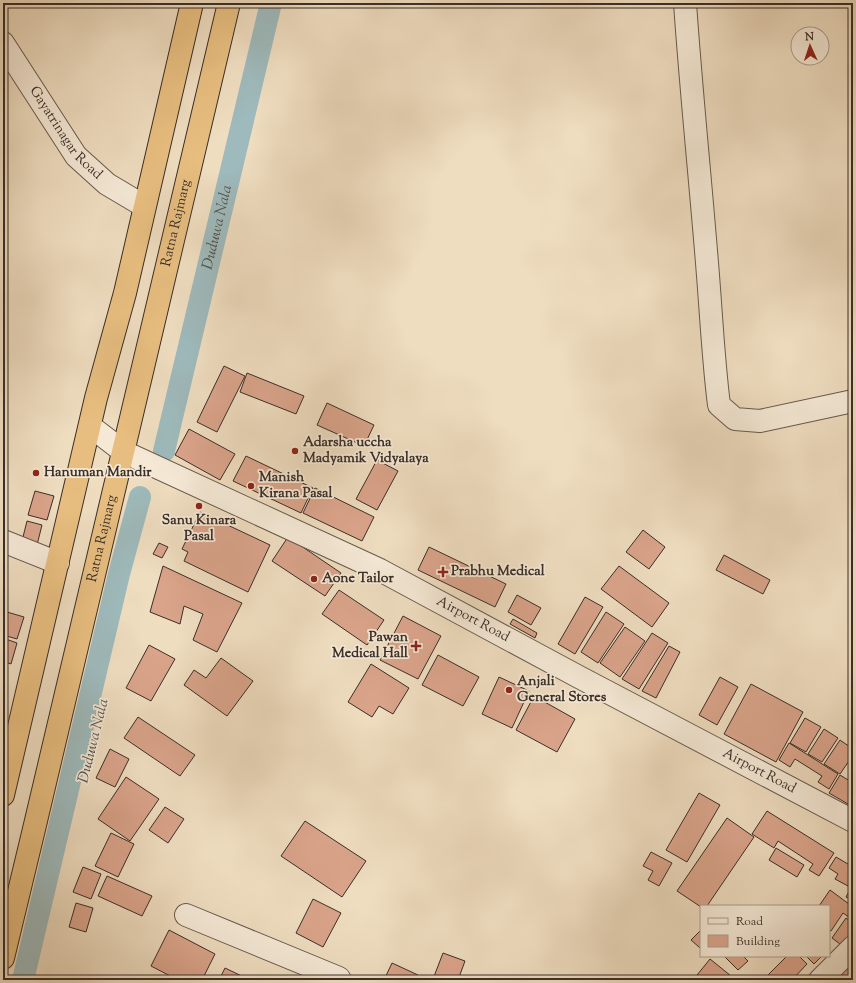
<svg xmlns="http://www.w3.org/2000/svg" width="856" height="983" font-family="'Sorts Mill Goudy',serif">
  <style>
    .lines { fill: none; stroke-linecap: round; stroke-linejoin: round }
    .canal { stroke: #9ebabc; stroke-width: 22 }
    .building { fill: #daa48b; stroke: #3a2e28 }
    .minor-casing { stroke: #675a4e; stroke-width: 24 }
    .highway-casing { stroke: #3a2e28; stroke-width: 24 }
    .minor { stroke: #f5e9d6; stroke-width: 22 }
    .highway { stroke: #e8be80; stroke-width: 22 }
    .poi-dot { fill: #8f2418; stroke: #f5e9d6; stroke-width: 1.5 }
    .labels { text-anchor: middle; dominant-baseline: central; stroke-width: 3.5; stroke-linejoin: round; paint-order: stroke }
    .street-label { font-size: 14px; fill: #3a2e28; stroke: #f5e9d6 }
    .poi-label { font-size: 14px; font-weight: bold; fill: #3a2e28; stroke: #f5e9d6; text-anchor: start }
    .water-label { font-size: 15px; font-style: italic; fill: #53514d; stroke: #f5e9d6 }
  </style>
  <rect width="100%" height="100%" fill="#efddc0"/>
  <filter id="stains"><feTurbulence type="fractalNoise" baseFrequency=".005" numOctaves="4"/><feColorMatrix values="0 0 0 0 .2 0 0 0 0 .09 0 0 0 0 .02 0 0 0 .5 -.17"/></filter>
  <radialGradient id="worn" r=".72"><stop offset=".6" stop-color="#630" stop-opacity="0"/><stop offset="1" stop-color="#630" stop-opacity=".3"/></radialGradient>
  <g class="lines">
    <g class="canal">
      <path id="s1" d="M164 451 271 3"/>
      <path d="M23 980 119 574 140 497"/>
    </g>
  </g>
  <g class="building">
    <path d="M224 366 245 376 217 432 197 422Z"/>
    <path d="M247 373 304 396 296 414 240 392Z"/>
    <path d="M327 403 374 425 364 446 317 425Z"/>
    <path d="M189 429 235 454 220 480 175 455Z"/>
    <path d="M246 456 313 488 301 513 233 481Z"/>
    <path d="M377 460 398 471 377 510 356 499Z"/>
    <path d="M315 488 374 517 362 541 303 513Z"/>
    <path d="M35 491 54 496 47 520 28 515Z"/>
    <path d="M200 512 270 545 248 592 184 561 188 552 182 549Z"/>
    <path d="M27 521 42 525 37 545 22 541Z"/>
    <path d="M643 530 665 547 649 569 626 552Z"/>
    <path d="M288 537 341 573 325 596 272 561Z"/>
    <path d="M159 543 168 547 162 558 153 554Z"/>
    <path d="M429 547 506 584 495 607 418 570Z"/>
    <path d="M724 555 770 580 763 594 716 570Z"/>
    <path d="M163 566 242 603 217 652 193 640 203 614 184 606 180 624 150 612Z"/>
    <path d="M619 566 669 603 652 627 601 589Z"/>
    <path d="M339 590 384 620 367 645 322 614Z"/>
    <path d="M517 595 541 608 531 625 508 612Z"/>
    <path d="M585 597 603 607 575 654 558 644Z"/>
    <path d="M7 612 24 617 17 639 3 635V625Z"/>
    <path d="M606 612 624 624 598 663 581 652Z"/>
    <path d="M403 616 441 636 418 679 380 660Z"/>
    <path d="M513 619 537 633 535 638 510 624Z"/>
    <path d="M625 627 645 641 620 677 600 663Z"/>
    <path d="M652 633 668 643 639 689 622 679Z"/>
    <path d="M3 638 17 643 11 664 3 661Z"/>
    <path d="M149 645 175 659 151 701 126 688Z"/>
    <path d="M669 646 680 652 656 698 642 691Z"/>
    <path d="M438 655 479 677 463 706 422 685Z"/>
    <path d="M221 658 253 681 227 716 184 685 194 670 206 678Z"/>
    <path d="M371 664 409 688 393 714 379 706 372 717 348 702Z"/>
    <path d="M499 677 529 691 512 728 482 714Z"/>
    <path d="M720 677 738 687 717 725 699 715Z"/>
    <path d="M751 684 803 712 776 762 724 734Z"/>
    <path d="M534 696 575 719 557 752 516 730Z"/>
    <path d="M138 717 195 755 180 776 124 738Z"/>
    <path d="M805 718 821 727 806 752 790 743Z"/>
    <path d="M824 729 838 738 822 762 808 754Z"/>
    <path d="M840 740 853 749V755L840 774 824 764Z"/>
    <path d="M789 743 838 774 829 789 818 782 822 776 795 759 790 767 779 760Z"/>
    <path d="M110 749 129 759 115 787 96 778Z"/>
    <path d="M840 775 853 783V795L848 804 829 793Z"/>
    <path d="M126 777 159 799 130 841 98 819Z"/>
    <path d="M699 793 720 805 687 862 666 850Z"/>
    <path d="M165 807 184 819 168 843 149 830Z"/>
    <path d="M767 811 834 853 819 876 809 870 813 864 778 841 774 848 752 834Z"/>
    <path d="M727 818 754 837 707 906H701V907L677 891Z"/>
    <path d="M305 821 366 861 342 897 281 856Z"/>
    <path d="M111 833 134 844 118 877 95 866Z"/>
    <path d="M776 848 804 865 797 877 769 860Z"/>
    <path d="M651 852 672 863 659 886 648 880 653 871 643 866Z"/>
    <path d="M836 857 853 867V877L848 886 835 879 838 874 829 868Z"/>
    <path d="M83 867 101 874 91 899 73 892Z"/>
    <path d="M107 876 152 896 142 916 98 896Z"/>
    <path d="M853 884V901L846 897Z"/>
    <path d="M830 890 853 907V920L843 913 831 931 829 930V906H819Z"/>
    <path d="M313 899 341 913 323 947 296 933Z"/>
    <path d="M76 903 93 908 86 932 69 927Z"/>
    <path d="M846 918 853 924V935L844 947 832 938Z"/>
    <path d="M169 930 215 954 202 980H178L151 966Z"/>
    <path d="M701 930V947L700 948 691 940Z"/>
    <path d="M443 953 465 961 458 980 433 979Z"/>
    <path d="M724 956H743L748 961 738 970Z"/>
    <path d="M787 956H799L807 964 792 980H763Z"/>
    <path d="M806 956H822L814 964Z"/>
    <path d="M710 959 736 980H693Z"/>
    <path d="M392 963 418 975 415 980H384Z"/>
    <path d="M850 964 853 968V980H837Z"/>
    <path d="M225 968 250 980H219Z"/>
  </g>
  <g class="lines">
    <g class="minor-casing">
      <g id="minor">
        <path d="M685 3C691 90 700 176 707 263 711 310 713 358 719 405L735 419 760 421 853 401"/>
        <path id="s2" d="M3 43 76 156 107 184 144 206"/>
        <path id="s3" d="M90 426 124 452 380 570 579 677 853 821"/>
        <path d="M3 541 58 563"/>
        <path d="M186 915 339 978 340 980"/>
        <path d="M820 980 853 947"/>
      </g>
    </g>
    <g class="highway-casing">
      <g id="highway">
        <path d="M3 795 96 398 125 293 192 3"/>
        <path id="s4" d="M3 958C80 640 153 321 229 3"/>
      </g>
    </g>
    <use href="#minor" class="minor"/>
    <use href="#highway" class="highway"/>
  </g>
  <g class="poi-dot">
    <circle cx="295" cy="451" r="4"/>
    <circle cx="36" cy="473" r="4"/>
    <circle cx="251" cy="486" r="4"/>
    <circle cx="199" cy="506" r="4"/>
    <path d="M441 566h4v4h4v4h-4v4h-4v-4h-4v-4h4z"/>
    <circle cx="314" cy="579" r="4"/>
    <path d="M414 640h4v4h4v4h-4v4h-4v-4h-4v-4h4z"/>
    <circle cx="509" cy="690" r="4"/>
  </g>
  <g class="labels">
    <g class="street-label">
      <text stroke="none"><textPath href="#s2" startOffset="110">Gayatrinagar Road</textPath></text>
      <text stroke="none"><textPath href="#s4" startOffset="755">Ratna Rajmarg</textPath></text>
      <text stroke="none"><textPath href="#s4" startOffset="431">Ratna Rajmarg</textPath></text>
      <text stroke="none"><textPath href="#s3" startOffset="430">Airport Road</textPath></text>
      <text stroke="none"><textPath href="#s3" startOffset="754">Airport Road</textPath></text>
    </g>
    <g class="poi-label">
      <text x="303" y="443">Adarsha uccha<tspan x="303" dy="16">Madyamik Vidyalaya</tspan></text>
      <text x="44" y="473">Hanuman Mandir</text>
      <text x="259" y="478">Manish<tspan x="259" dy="16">Kirana Pasal</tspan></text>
      <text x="199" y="521" text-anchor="middle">Sanu Kinara<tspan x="199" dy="16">Pasal</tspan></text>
      <text x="451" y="572">Prabhu Medical</text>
      <text x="322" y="579">Aone Tailor</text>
      <text x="408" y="638" text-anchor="end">Pawan<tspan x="408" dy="16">Medical Hall</tspan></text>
      <text x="517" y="682">Anjali<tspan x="517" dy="16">General Stores</tspan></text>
    </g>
    <g class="water-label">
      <text stroke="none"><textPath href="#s1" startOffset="230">Duduwa Nala</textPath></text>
      <text transform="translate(94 741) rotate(-76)">Duduwa Nala</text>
    </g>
  </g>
  <rect width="856" height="983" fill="none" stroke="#efddc0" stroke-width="16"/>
  <rect x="4" y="4" width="848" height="975" fill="none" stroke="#3a2e28" stroke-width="2"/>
  <rect x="8" y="8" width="840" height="967" fill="none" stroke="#3a2e28"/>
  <rect x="700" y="905" width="130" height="52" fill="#f5e9d6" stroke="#aa9e90"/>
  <rect x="708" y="918" width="20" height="6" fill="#f5e9d6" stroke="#aa9e90"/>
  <text x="736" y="925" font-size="12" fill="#3a2e28">Road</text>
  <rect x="708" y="935" width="20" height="12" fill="#daa48b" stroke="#aa9e90"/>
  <text x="736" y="945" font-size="12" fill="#3a2e28">Building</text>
  <g transform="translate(810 46) rotate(357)"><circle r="19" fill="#f5e9d6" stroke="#aa9e90"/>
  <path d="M0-3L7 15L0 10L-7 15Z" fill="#8f2418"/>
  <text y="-6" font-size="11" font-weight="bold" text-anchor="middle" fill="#3a2e28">N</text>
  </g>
  <rect width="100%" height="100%" filter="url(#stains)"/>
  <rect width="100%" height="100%" fill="url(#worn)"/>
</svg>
